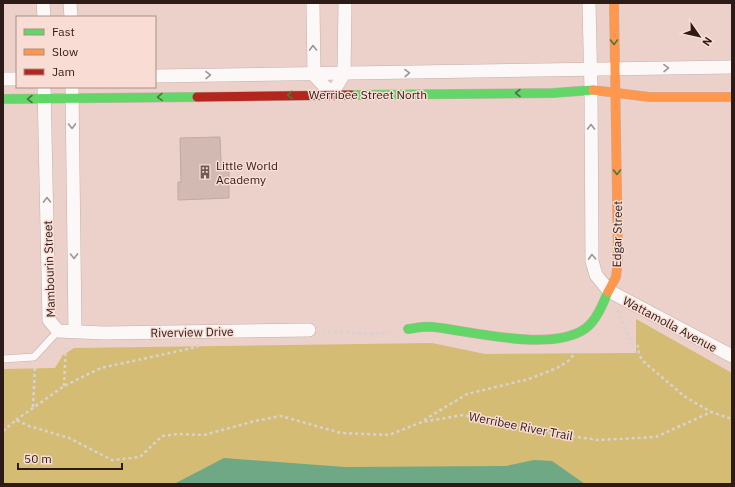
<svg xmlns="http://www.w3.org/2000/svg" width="735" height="487" font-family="'IBM Plex Sans',sans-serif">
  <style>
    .green { fill: #d4bc74 }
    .water { fill: #6ea884 }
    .building { fill: #d2b9b1; stroke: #beaaa5 }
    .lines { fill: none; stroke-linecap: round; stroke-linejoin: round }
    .lane-casing { stroke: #c4b0aa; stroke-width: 8 }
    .street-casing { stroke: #c4b0aa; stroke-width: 14 }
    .fast-casing { stroke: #c4b0aa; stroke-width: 10 }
    .slow-casing { stroke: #c4b0aa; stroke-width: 10 }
    .jam-casing { stroke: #c4b0aa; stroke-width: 10 }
    .path { stroke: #dad2d0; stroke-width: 2.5; stroke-dasharray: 3 3; stroke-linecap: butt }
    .lane { stroke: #fcf8f7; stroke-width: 7 }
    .street { stroke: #fcf8f7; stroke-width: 13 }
    .fast { stroke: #63d668; stroke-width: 9 }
    .slow { stroke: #ff974d; stroke-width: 9 }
    .jam { stroke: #b3261e; stroke-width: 9 }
    .oneway { stroke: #48783f }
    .oneway2 { stroke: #9e9592 }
    .labels { text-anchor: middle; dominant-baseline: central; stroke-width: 3; stroke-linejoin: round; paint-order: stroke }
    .street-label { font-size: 12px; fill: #2c1b16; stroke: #f9dcd3 }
    .poi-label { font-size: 12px; fill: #2c1b16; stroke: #f9dcd3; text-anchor: start }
  </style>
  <rect width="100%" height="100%" fill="#ebd1c9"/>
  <path class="green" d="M636 319 732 373V484H3V369L55 368 63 355 74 348 432 343 485 354 636 353Z"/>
  <path class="water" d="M224 458 345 467 506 466 534 460 552 461 585 484H174Z"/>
  <path class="building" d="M220 137 221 162H229V198L178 200V182H181L180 138Z"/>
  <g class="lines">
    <g class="lane-casing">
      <path id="lane" d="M3 359 34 357 58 331"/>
    </g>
    <g class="street-casing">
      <g id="street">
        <path d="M43 3 44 17"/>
        <path d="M70 3 71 17"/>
        <path d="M313 3 314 75 332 94 344 74 345 3"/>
        <path d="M589 3 591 90 592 261 596 275 609 291 732 356"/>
        <path d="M155 76 732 67"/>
        <path d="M3 79H17"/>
        <path d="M44 87 49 320 58 331 104 333 309 330"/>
        <path d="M72 87 75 331"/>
      </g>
    </g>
    <g class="fast-casing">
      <g id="fast">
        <path d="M351 95 553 93 593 90"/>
        <path d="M3 99 197 97"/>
        <path d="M408 329C416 328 425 326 433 327 472 331 553 353 586 328 597 320 603 303 608 292"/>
      </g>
    </g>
    <g class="slow-casing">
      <g id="slow">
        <path d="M593 90 649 97H732"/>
        <path d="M608 292 616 277 618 259 614 3"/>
      </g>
    </g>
    <g class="jam-casing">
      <path id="jam" d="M197 97 351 95"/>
    </g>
    <g class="path">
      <path d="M617 310 632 344 638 346 639 355 644 362 684 396 711 412"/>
      <path d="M322 331 374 334 393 332"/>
      <path d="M64 386 66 344"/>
      <path d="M33 407 35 366"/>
      <path d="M16 420 64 386 101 368 197 347 199 344"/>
      <path d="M424 420 467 394 529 379 557 368 568 361 577 351"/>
      <path d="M3 431 16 420 29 426 69 438 112 460 140 457 162 436 179 434 204 435 255 421 281 416 341 433 389 435 422 422 463 415 535 431 598 440 656 437 711 412 732 419"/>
    </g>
    <use href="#lane" class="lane"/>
    <use href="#street" class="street"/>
    <use href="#fast" class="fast"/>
    <use href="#slow" class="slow"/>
    <use href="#jam" class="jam"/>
  </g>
  <defs><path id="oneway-chevron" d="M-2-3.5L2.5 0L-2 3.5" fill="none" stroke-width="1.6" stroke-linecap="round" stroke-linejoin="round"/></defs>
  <g class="oneway">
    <use href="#oneway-chevron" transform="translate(614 42) rotate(90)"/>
    <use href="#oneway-chevron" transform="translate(518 93) rotate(180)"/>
    <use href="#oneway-chevron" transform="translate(290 95) rotate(179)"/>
    <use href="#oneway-chevron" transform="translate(160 97) rotate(179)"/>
    <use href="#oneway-chevron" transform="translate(30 99) rotate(180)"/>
    <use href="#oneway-chevron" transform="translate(617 172) rotate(90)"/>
  </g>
  <g class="oneway2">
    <use href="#oneway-chevron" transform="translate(313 48) rotate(-91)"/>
    <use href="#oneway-chevron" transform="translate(666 68) rotate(-1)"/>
    <use href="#oneway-chevron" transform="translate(407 73) rotate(-1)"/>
    <use href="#oneway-chevron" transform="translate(208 75) rotate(-1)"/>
    <use href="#oneway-chevron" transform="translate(72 126) rotate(89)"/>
    <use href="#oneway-chevron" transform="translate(591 127) rotate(-90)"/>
    <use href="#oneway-chevron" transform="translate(47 200) rotate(-91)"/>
    <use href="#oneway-chevron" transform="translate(74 256) rotate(89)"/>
    <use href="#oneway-chevron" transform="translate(592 257) rotate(-93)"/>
  </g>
  <defs>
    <g id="building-bare" transform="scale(1.08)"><path d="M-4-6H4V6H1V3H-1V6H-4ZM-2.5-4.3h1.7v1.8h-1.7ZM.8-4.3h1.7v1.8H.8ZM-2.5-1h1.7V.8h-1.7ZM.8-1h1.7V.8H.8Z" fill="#6f5b55" stroke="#f9dcd3" stroke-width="2.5" paint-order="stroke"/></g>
  </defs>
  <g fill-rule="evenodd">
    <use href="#building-bare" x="205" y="172"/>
  </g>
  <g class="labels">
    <g class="street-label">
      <text x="368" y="94">Werribee Street North</text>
      <text transform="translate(617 234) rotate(-89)">Edgar Street</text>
      <text transform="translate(49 269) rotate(-92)">Mambourin Street</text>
      <text transform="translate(670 324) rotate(28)">Wattamolla Avenue</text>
      <text transform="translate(192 332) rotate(-1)">Riverview Drive</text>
      <text transform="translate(521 426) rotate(11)">Werribee River Trail</text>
    </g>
    <g class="poi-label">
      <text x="216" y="165">Little World<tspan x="216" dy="14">Academy</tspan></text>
    </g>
  </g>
  <rect width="735" height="487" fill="none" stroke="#2c1b16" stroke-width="8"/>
  <rect x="16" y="16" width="140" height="72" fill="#f9dcd3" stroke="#a78f87"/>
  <rect x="24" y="29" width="20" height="6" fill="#63d668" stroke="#a78f87"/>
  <text x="52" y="36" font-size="12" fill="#2c1b16">Fast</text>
  <rect x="24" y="49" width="20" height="6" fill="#ff974d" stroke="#a78f87"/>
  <text x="52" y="56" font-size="12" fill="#2c1b16">Slow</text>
  <rect x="24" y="69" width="20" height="6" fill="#b3261e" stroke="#a78f87"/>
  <text x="52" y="76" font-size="12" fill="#2c1b16">Jam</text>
  <g transform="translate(699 36) rotate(124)" stroke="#f9dcd3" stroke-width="3" paint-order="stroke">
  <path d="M0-3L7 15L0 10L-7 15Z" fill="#2c1b16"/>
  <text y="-6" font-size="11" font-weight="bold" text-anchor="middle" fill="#2c1b16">N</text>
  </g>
  <path d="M18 463v6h104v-6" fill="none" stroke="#2c1b16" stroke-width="2"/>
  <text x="24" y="463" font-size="12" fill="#2c1b16" stroke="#f9dcd3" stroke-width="3" paint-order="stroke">50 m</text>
</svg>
